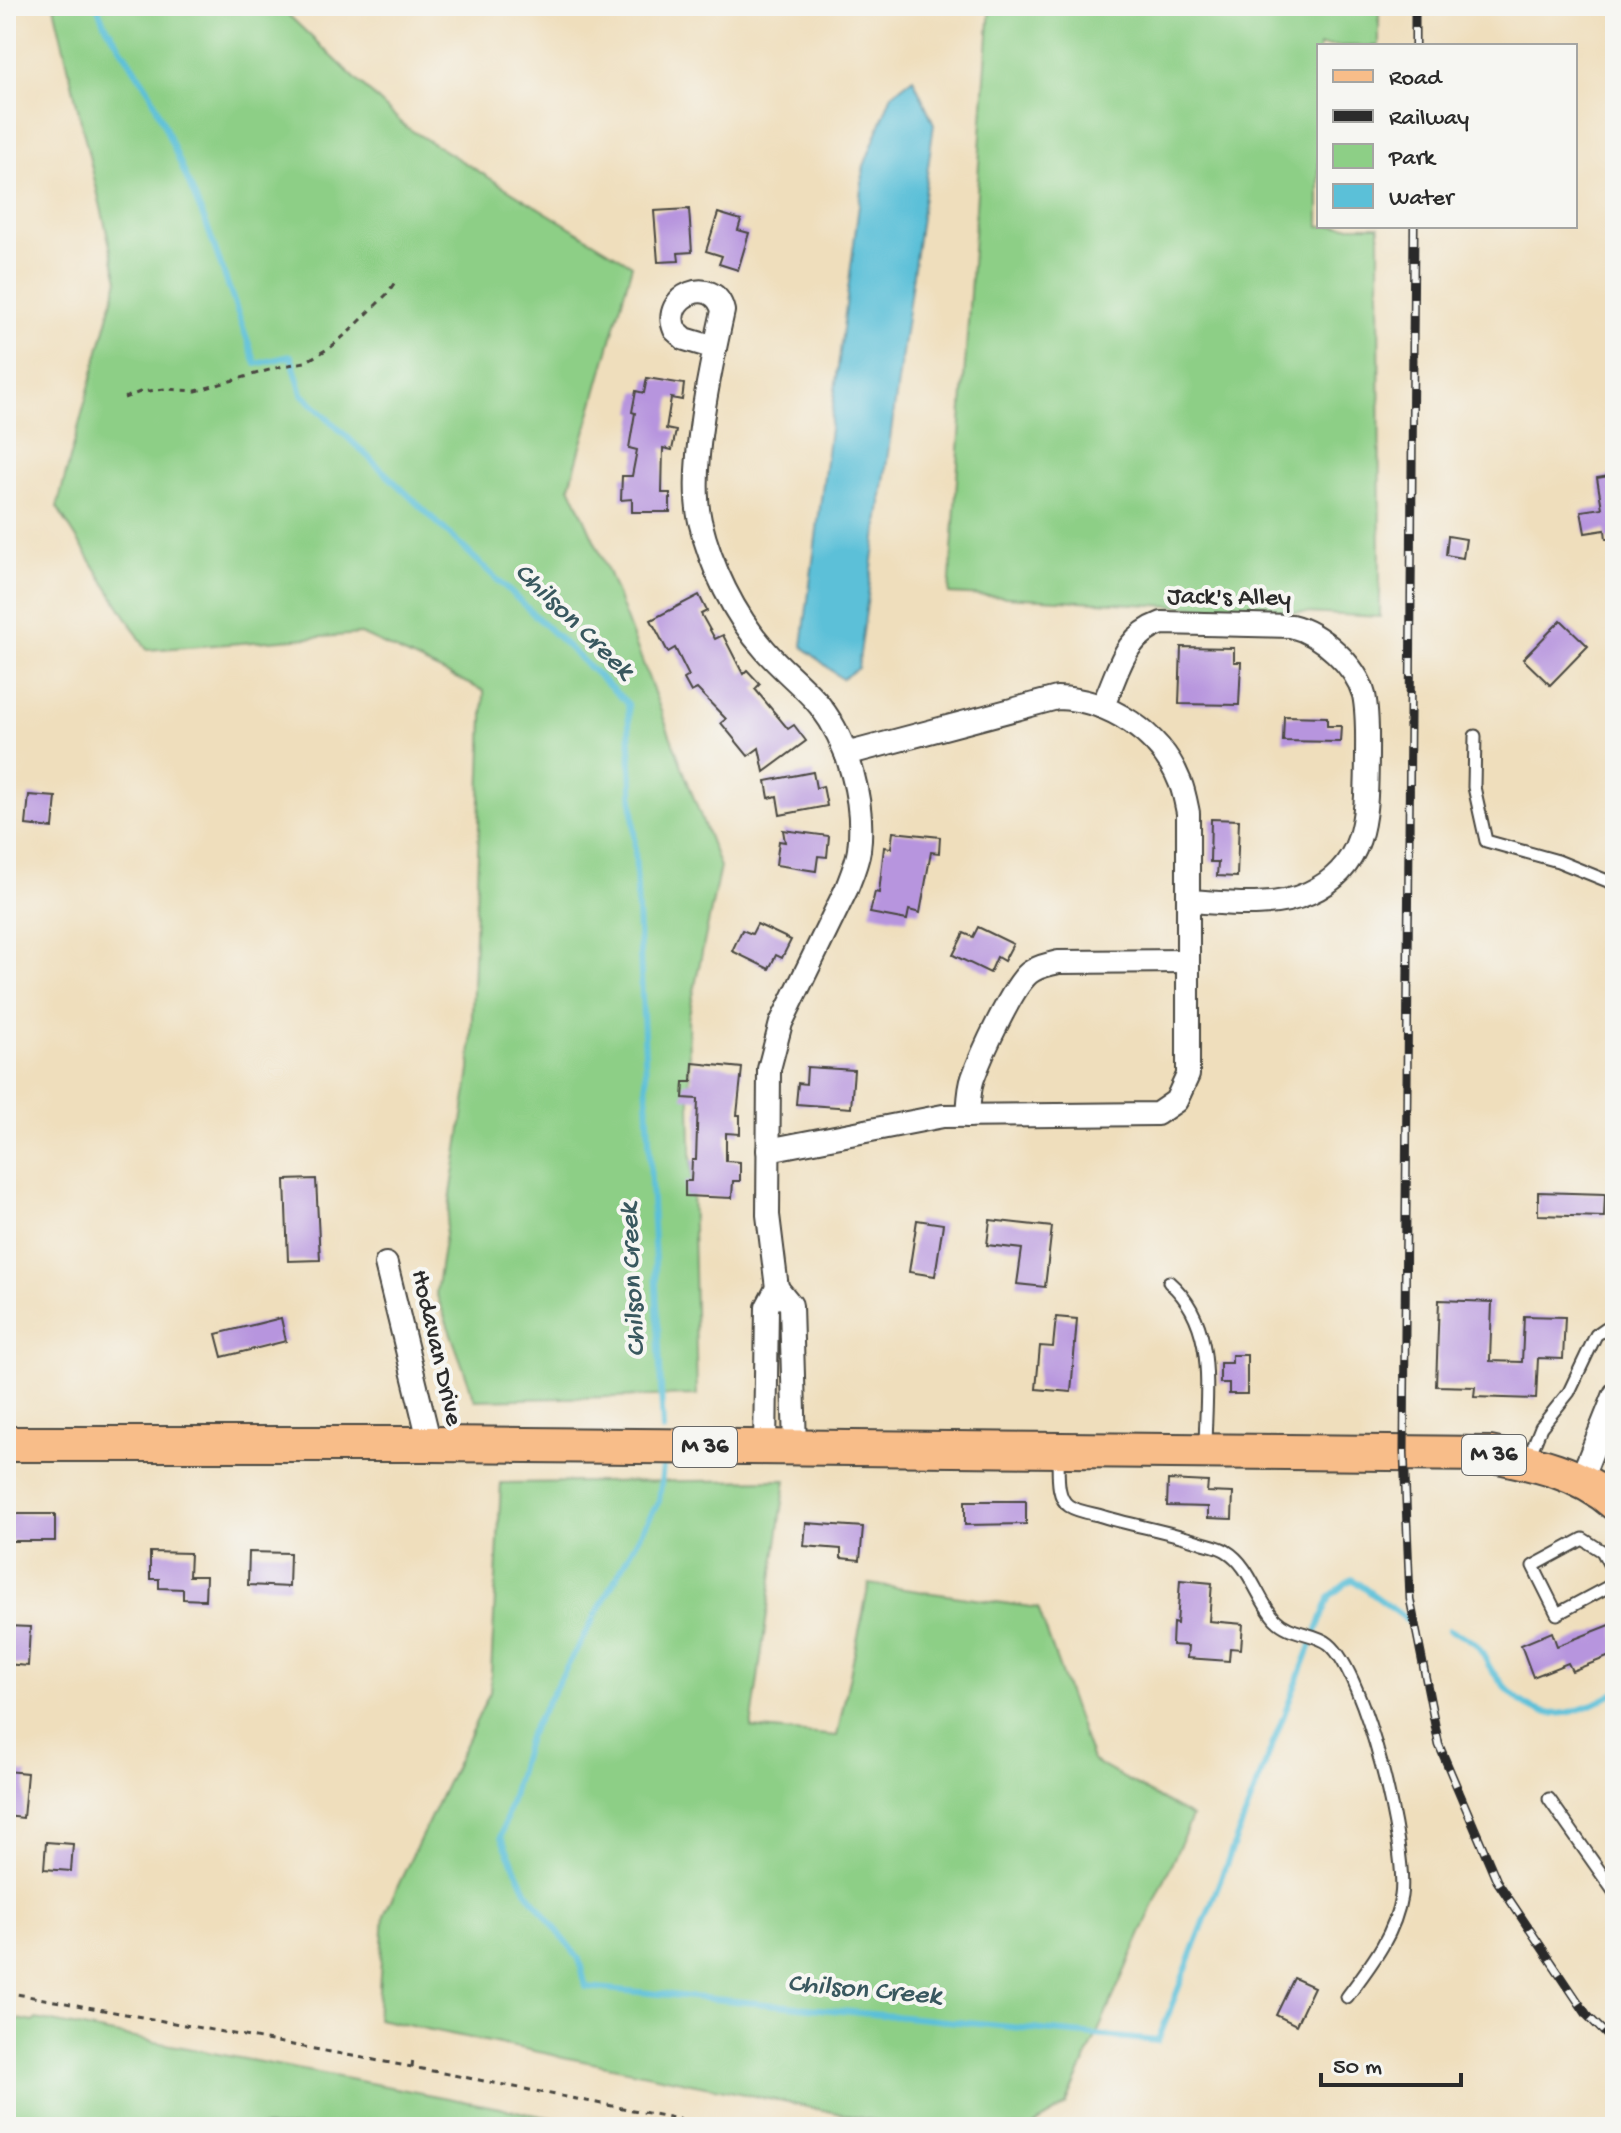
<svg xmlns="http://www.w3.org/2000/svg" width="1621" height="2133" font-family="'Gochi Hand',sans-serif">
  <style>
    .green { fill: #8dcf86; stroke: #5c7d58; stroke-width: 2 }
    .water { fill: #5bc0d8; stroke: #437682; stroke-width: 2 }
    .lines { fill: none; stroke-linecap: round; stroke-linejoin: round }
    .stream { stroke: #5bc0d8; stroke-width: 6 }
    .building { fill: #b795de }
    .lane-casing { stroke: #484641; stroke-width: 15 }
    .street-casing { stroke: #484641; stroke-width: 26 }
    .primary-casing { stroke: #484641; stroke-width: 38 }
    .path { stroke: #484641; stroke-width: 3; stroke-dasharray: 6 6; stroke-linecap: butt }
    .lane { stroke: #fff; stroke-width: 11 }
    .street { stroke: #fff; stroke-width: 22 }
    .primary { stroke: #f8bd89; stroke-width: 34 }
    .rail-casing { stroke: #2b2b2b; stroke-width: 9 }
    .rail { stroke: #f6f6f2; stroke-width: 6; stroke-dasharray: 18; stroke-linecap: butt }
    .labels { text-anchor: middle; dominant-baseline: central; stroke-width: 8; stroke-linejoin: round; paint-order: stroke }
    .shield { fill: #f6f6f2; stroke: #686867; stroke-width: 2 }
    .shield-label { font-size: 24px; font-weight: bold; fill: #2b2b2b }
    .street-label { font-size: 26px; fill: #2b2b2b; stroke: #f6f6f2 }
    .water-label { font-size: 28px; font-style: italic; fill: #39585f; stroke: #f6f6f2 }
  </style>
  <rect width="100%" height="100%" fill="#f6f6f2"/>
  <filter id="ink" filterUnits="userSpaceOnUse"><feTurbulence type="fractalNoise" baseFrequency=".0125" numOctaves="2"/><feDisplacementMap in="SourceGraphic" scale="16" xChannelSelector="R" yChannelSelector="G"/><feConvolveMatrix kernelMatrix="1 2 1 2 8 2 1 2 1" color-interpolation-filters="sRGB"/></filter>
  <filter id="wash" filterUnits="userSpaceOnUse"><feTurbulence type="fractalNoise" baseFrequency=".006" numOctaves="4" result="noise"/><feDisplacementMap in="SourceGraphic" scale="32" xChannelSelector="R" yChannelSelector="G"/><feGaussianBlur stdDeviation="1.8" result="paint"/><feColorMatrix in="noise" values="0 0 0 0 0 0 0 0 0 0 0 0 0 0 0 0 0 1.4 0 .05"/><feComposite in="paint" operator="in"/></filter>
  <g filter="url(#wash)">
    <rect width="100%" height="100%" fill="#efdebc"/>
    <g class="green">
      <path d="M54 6H279L406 127 632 265 570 486 608 571 720 867 688 1019 697 1395 475 1400 436 1293 470 1070 484 691 361 634 147 650 57 507 118 280Z"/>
      <path d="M990 6H1379V46H1319V226H1379L1380 617 949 594Z"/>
      <path d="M786 1480 751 1728 837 1736 869 1584 1038 1608 1092 1760 1192 1817 1066 2105 1032 2127H906L377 2019 384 1915 490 1692 501 1483Z"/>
      <path d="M6 2017 34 2022 36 2019 599 2127H6Z"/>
    </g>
    <path class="water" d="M913 78 934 124 858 668 842 679 802 646 864 166 892 94Z"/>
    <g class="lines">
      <g class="stream">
        <path d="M97 6 103 21 150 92 207 226 256 364 291 356 302 394 628 704 663 1430"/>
        <path d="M664 1458 659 1501 528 1737 501 1837 526 1890 579 1959 586 1987 1158 2041 1330 1596 1352 1579 1409 1621"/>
        <path d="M1449 1630C1456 1633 1465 1636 1472 1641 1481 1647 1486 1662 1492 1671 1531 1723 1561 1724 1615 1693"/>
      </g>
    </g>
    <g id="blocks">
      <g class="building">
        <path d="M689 209 692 252 678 253 679 261 658 262 654 211Z"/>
        <path d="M718 213 741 220 738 230 749 233 738 270 719 264 722 256 706 251Z"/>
        <path d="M647 378 684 384 682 400 671 398 666 429 676 431 672 450 663 448 662 493H670V512H632V499L621 500 622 476H632L637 450 629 448 635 413 632 412 636 391 644 393Z"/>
        <path d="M1615 475V539H1606L1605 530 1585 533 1581 511 1602 508 1597 478Z"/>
        <path d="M1448 536 1466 539 1463 558 1446 555Z"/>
        <path d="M699 595 707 611 701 614 715 639 723 635 743 674 747 670 760 684 755 689 788 729 794 725 806 741 764 772 759 748 748 756 721 723 726 719 697 689 691 692 684 679 689 676 675 648 668 652 651 620Z"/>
        <path d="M1561 620 1588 646 1550 685 1523 659Z"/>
        <path d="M1181 647 1234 648V662H1241L1239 705 1179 704Z"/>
        <path d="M1284 716 1327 717V726H1341L1340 742 1283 741Z"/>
        <path d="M813 772 816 788 823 786 827 806 780 815 777 796 769 798 766 781Z"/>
        <path d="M29 795 56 797 53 828 26 825Z"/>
        <path d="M1211 819 1239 820 1237 877 1217 876 1218 862H1210Z"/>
        <path d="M783 830 829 836 827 857 818 856 816 871 776 865 779 841 785 842Z"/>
        <path d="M893 832 940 837 939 853 931 852 920 913 909 910 907 920 870 913 875 892 879 893 884 847 891 848Z"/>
        <path d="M757 924 791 940 782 958 776 955 769 969 732 951 742 930 752 934Z"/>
        <path d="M978 927 1013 944 1004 961 997 957 990 973 953 955 964 933 973 937Z"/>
        <path d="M693 1063 742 1068 737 1115H740V1134L726 1133V1161L740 1162V1181H733L732 1198 685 1196V1181H691L692 1160H696L698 1099 683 1098 684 1082H692Z"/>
        <path d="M807 1067 854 1070 851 1108 796 1104 798 1083 806 1084Z"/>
        <path d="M316 1179 320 1260 288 1261 285 1180Z"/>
        <path d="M1538 1192 1605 1194 1604 1217 1538 1215Z"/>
        <path d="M917 1220 943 1224 935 1276 909 1272Z"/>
        <path d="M990 1220 1052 1227 1045 1287 1017 1284 1022 1249 987 1245Z"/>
        <path d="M1439 1300 1492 1302 1490 1361 1522 1362 1524 1316 1565 1317 1563 1359 1538 1358 1536 1399 1474 1397 1475 1387 1436 1386Z"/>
        <path d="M1056 1317 1077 1319 1071 1392 1036 1389 1040 1346 1053 1347Z"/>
        <path d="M281 1318 286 1341 222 1357 216 1334Z"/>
        <path d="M1232 1355H1247V1394H1229V1383H1220V1363H1232Z"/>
        <path d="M1168 1480 1208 1482 1207 1492 1233 1493 1232 1519 1208 1518V1507L1167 1506Z"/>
        <path d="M965 1501H1026V1524L965 1525Z"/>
        <rect x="6" y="1514" width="49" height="27"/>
        <path d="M806 1523 863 1527 860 1560 841 1558V1549L804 1546Z"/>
        <path d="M150 1552 190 1553 189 1576H206L205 1600 183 1599V1589L159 1588V1579H150Z"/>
        <path d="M249 1552 290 1553 289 1587 248 1585Z"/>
        <path d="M1180 1580 1212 1583 1209 1621 1243 1624 1241 1649 1230 1648 1229 1661 1187 1658 1188 1646 1172 1645 1173 1623 1177 1624Z"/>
        <path d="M1615 1623V1654L1572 1671 1568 1663 1533 1677 1521 1645 1552 1632 1557 1646Z"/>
        <path d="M6 1626 30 1627 28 1666 6 1664Z"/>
        <path d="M6 1771 27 1773 23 1818 6 1816Z"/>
        <path d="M46 1842 73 1844 71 1871 44 1869Z"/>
        <path d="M1294 1978 1314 1987 1296 2025 1276 2015Z"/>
      </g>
    </g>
  </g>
  <g filter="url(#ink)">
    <use href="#blocks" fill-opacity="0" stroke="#484641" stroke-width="2"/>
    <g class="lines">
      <g class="lane-casing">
        <g id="lane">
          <path d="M1475 736 1474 787 1486 841 1558 861 1615 884"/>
          <path d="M1169 1282C1217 1324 1206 1388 1205 1446"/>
          <path d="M1058 1454C1059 1469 1055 1497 1069 1506 1077 1511 1089 1513 1098 1515 1133 1526 1169 1531 1203 1543 1210 1545 1220 1547 1226 1551 1250 1565 1257 1599 1275 1619 1290 1635 1314 1632 1329 1644 1365 1673 1408 1851 1401 1896 1395 1935 1370 1966 1347 1997"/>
          <path d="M1529 1457 1541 1427 1569 1392 1596 1335 1606 1328 1615 1326"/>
          <path d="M1615 1575 1602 1551 1583 1539 1533 1566 1557 1614 1615 1583"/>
          <path d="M1549 1799 1615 1893"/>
        </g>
      </g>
      <g class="street-casing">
        <g id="street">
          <path d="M715 348 685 339 675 330C660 296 714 273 723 311 711 365 688 469 700 521 711 567 734 615 765 650 782 670 804 686 820 706 849 743 865 803 859 850 857 864 851 877 846 890L781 1023 769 1069 768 1215 777 1288"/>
          <path d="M1102 707C1120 671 1121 638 1162 623L1291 626C1320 633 1356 665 1364 695 1368 714 1367 737 1367 756 1366 812 1369 866 1309 893 1272 910 1227 903 1188 901"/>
          <path d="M968 1116C969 1104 969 1089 973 1078 981 1056 1012 987 1029 973 1038 966 1048 965 1058 962L1188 961"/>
          <path d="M768 1150 943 1116 1157 1114 1176 1101 1188 1075V813C1186 803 1184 791 1180 782 1161 733 1108 699 1057 698L846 754"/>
          <path d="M386 1264 430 1444"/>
          <path d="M765 1448 767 1307 777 1288 791 1305 795 1448"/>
          <path d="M1581 1479 1615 1394"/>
        </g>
      </g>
      <g class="primary-casing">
        <path id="primary" d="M6 1444H430L1489 1454C1534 1463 1579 1472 1615 1503"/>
      </g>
      <g class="path">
        <path d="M124 398 140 392 165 389 196 391 283 366 305 362 331 347 352 329 387 294 397 279"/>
        <path d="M6 1992 412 2067 720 2127"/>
        <path d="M412 2067 413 2058"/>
      </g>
      <use href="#lane" class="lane"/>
      <use href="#street" class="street"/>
      <use href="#primary" class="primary"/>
      <g class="rail-casing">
        <g id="rail">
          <path d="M1415 46V6"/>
          <path d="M1414 226 1404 1452 1410 1599 1439 1745 1497 1881 1587 2015 1615 2043"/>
        </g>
      </g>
      <use href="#rail" class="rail"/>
    </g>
  </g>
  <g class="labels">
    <g class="shield">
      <rect x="673" y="1427" width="64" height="40" rx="6"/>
      <rect x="1462" y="1435" width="64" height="40" rx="6"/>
    </g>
    <g class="shield-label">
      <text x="705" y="1447">M 36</text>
      <text x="1494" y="1455">M 36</text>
    </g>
    <g class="street-label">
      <text transform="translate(1229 599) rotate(1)">Jack's Alley</text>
      <text transform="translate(435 1348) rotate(77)">Hodavan Drive</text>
    </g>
    <g class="water-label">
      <text transform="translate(573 622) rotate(44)">Chilson Creek</text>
      <text transform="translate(634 1280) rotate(-93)">Chilson Creek</text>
      <text transform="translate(864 1991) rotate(5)">Chilson Creek</text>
    </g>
  </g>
  <rect width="1621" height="2133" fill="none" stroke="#f6f6f2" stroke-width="32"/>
  <rect x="1317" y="44" width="260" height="184" fill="#f6f6f2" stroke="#a5a5a2" stroke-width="2"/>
  <rect x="1333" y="70" width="40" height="12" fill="#f8bd89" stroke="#a5a5a2" stroke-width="2"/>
  <text x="1389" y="84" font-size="24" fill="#2b2b2b">Road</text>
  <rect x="1333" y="110" width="40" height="12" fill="#2b2b2b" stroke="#a5a5a2" stroke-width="2"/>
  <text x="1389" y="124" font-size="24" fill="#2b2b2b">Railway</text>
  <rect x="1333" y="144" width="40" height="24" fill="#8dcf86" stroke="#a5a5a2" stroke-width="2"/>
  <text x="1389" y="164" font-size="24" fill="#2b2b2b">Park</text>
  <rect x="1333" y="184" width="40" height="24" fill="#5bc0d8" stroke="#a5a5a2" stroke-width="2"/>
  <text x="1389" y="204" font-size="24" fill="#2b2b2b">Water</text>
  <path d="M1321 2073v12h140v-12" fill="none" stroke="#2b2b2b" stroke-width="4"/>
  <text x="1333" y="2073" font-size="24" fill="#2b2b2b" stroke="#f6f6f2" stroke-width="6" paint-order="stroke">50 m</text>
</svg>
